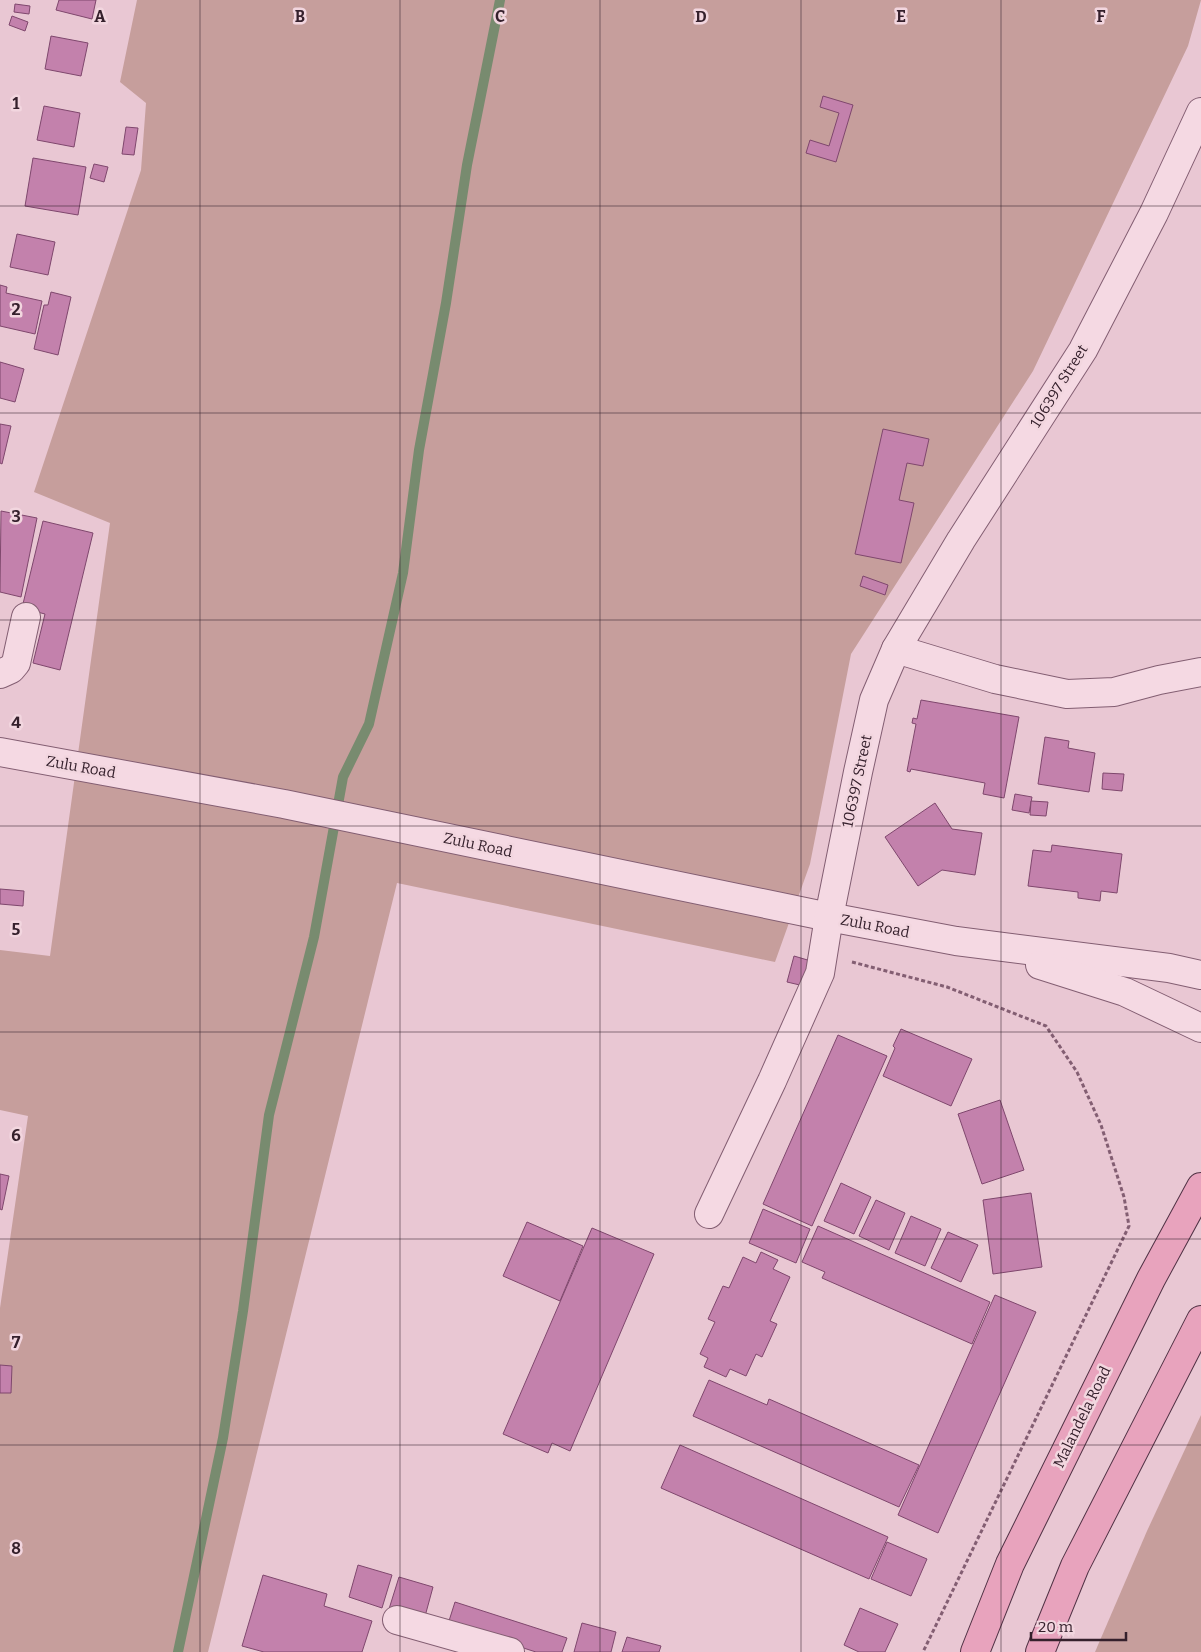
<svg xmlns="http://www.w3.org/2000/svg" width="1201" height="1652" font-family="Bitter,serif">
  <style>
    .green { fill: #c69e9c }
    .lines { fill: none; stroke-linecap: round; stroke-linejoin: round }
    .stream { stroke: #788b6f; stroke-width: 10 }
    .building { fill: #c381ac; stroke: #7f476d }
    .minor-casing { stroke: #835e72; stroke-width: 30 }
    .major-casing { stroke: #513245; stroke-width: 30 }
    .path { stroke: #835e72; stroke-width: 3; stroke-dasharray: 4 2.5; stroke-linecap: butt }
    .minor { stroke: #f5d9e3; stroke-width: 28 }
    .major { stroke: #e8a3bd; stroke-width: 28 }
    .grid { fill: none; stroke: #35202c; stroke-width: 1; stroke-opacity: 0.55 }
    .labels { text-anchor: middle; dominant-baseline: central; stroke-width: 5; stroke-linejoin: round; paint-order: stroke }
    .street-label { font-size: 15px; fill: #35202c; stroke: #f2d6df }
    .grid-label { font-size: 16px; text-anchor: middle; font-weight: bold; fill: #35202c; stroke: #f2d6df; stroke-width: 5; stroke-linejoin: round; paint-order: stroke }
  </style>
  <rect width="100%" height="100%" fill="#e9c7d3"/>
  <g class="green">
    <path d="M137 0H1201L1188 46 1033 371 851 654 810 864 775 962 397 883 208 1652H0V1308L28 1116 0 1110V950L50 956 110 523 34 492 141 170 146 103 120 82Z"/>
    <path d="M1201 1415V1652H1095L1147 1531Z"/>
  </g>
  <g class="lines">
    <path class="stream" d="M178 1652 223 1438 243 1311 269 1115 314 937 343 777 369 724 403 573 419 450 446 303 467 165 500 0"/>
  </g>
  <g class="building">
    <path d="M59 0H96L92 19 56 10Z"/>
    <path d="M15 4 30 6 29 14 14 12Z"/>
    <path d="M12 16 28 22 25 31 9 25Z"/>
    <path d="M51 36 88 43 81 76 45 69Z"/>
    <path d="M823 96 853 105 836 162 806 153 810 140 829 146 839 113 820 107Z"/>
    <path d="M44 106 80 113 74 147 37 140Z"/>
    <path d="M126 127 138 128 134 155 122 154Z"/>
    <path d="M33 158 86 167 78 215 25 206Z"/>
    <path d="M94 164 108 167 104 182 90 178Z"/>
    <path d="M17 234 55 242 48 275 10 267Z"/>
    <path d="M0 285 7 287 6 293 42 301 35 334 0 326Z"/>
    <path d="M51 292 71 297 58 355 34 349 44 305H48Z"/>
    <path d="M0 362 24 369 15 402 0 398Z"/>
    <path d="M0 424 11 426 2 464 0 463Z"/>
    <path d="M883 429 929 439 923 466 907 463 899 500 914 503 901 563 855 554Z"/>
    <path d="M1 511 37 518 21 597 0 592Z"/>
    <path d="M43 521 93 533 60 670 33 663 45 614 22 608Z"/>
    <path d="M863 576 888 585 885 595 860 586Z"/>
    <path d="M921 700 1019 717 1004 798 983 794 985 783 911 769 910 772 907 771 916 724 912 723 913 718 917 719Z"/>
    <path d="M1045 737 1069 741 1068 748 1095 753 1089 792 1038 784Z"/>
    <path d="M1103 773 1124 774 1122 791 1102 789Z"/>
    <path d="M1015 794 1032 797 1029 813 1012 810Z"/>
    <path d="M1031 801 1048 802 1046 816 1030 815Z"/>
    <path d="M935 803 952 829 982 833 975 875 942 870 918 886 885 837Z"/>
    <path d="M1052 845 1122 854 1117 893 1101 891 1100 901 1078 898V892L1028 886 1033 850 1051 852Z"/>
    <path d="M0 889 24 891 23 906 0 904Z"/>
    <path d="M794 956 811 961 804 986 787 982Z"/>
    <path d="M901 1029 972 1059 951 1106 883 1076 895 1048 893 1046Z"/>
    <path d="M838 1035 887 1056 812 1226 763 1204Z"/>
    <path d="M1000 1100 1024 1170 982 1184 958 1114Z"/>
    <path d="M0 1174 9 1176 2 1210 0 1209Z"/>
    <path d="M841 1183 871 1197 854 1234 824 1221Z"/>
    <path d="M1031 1193 1042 1267 993 1274 983 1200Z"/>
    <path d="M876 1200 905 1213 889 1250 859 1236Z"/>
    <path d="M763 1209 810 1229 796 1263 749 1243Z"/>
    <path d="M911 1216 941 1229 925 1266 895 1253Z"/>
    <path d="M527 1222 583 1246 560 1301 503 1276Z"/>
    <path d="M818 1226 990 1302 972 1344 822 1278 825 1272 802 1262Z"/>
    <path d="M592 1228 654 1254 570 1451 552 1443 548 1453 503 1434Z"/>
    <path d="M948 1232 978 1245 961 1282 931 1268Z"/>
    <path d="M761 1252 778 1260 773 1269 790 1277 770 1321 777 1324 762 1357 756 1354 746 1376 730 1369 726 1377 704 1367 708 1358 700 1354 715 1322 708 1319 723 1286 729 1288 743 1257 756 1263Z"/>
    <path d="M995 1295 1036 1312 938 1533 898 1515Z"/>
    <path d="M0 1365 12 1366 11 1393H0Z"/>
    <path d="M709 1380 767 1405 769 1399 919 1465 899 1507 693 1416Z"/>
    <path d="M680 1445 888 1537 869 1579 661 1488Z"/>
    <path d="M887 1542 927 1559 911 1596 871 1579Z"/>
    <path d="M358 1565 392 1575 382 1608 349 1597Z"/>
    <path d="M263 1575 327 1594 324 1606 372 1621 362 1652H264L242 1646Z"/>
    <path d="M399 1577 433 1587 424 1620 389 1609Z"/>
    <path d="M455 1602 567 1638 562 1652H536L448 1624Z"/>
    <path d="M860 1608 898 1624 885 1652H859L844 1645Z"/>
    <path d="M582 1623 616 1632 611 1652H574Z"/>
    <path d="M627 1637 661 1646 659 1652H622Z"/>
  </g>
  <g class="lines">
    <g class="minor-casing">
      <g id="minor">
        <path d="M896 649 995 679 1067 694 1114 692 1159 680 1201 672"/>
        <path d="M0 674 11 669 16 663 26 617"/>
        <path d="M0 752 284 804 829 917 956 941 1169 968 1201 975"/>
        <path d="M1040 965 1125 992 1201 1028"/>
        <path d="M709 1214 772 1081 820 973 829 917 858 772 874 700 896 649 961 540 1083 350 1154 213 1201 112"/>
        <path d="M397 1620 510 1652"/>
      </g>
    </g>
    <g class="major-casing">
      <g id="major">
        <path d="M975 1652 1010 1564 1151 1279 1201 1187"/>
        <path d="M1040 1652 1075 1566 1201 1320"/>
      </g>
    </g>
    <path class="path" d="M852 962 947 987 1046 1026 1077 1072 1101 1125 1124 1197 1129 1226 923 1652"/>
    <use href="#minor" class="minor"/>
    <use href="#major" class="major"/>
  </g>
  <path class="grid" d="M200 0V1652M400 0V1652M600 0V1652M801 0V1652M1001 0V1652M0 206H1201M0 413H1201M0 620H1201M0 826H1201M0 1032H1201M0 1239H1201M0 1445H1201"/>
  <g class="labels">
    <g class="street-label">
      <text transform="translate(1059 386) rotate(-58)">106397 Street</text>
      <text transform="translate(81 767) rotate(10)">Zulu Road</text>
      <text transform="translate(857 781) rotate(-78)">106397 Street</text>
      <text transform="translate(478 845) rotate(12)">Zulu Road</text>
      <text transform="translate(875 926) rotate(11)">Zulu Road</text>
      <text transform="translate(1082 1417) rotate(-64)">Malandela Road</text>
    </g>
  </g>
  <g class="grid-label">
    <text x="100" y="22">A</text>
    <text x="300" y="22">B</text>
    <text x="500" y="22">C</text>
    <text x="701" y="22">D</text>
    <text x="901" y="22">E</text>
    <text x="1101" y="22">F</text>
    <text x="16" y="109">1</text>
    <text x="16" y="315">2</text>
    <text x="16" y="522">3</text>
    <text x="16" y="728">4</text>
    <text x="16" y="935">5</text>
    <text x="16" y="1141">6</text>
    <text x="16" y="1348">7</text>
    <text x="16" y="1554">8</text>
  </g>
  <path d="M1031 1632v8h95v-8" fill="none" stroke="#35202c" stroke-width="2.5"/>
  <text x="1038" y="1632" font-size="15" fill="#35202c" stroke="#f2d6df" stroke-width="4" paint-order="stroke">20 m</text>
</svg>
